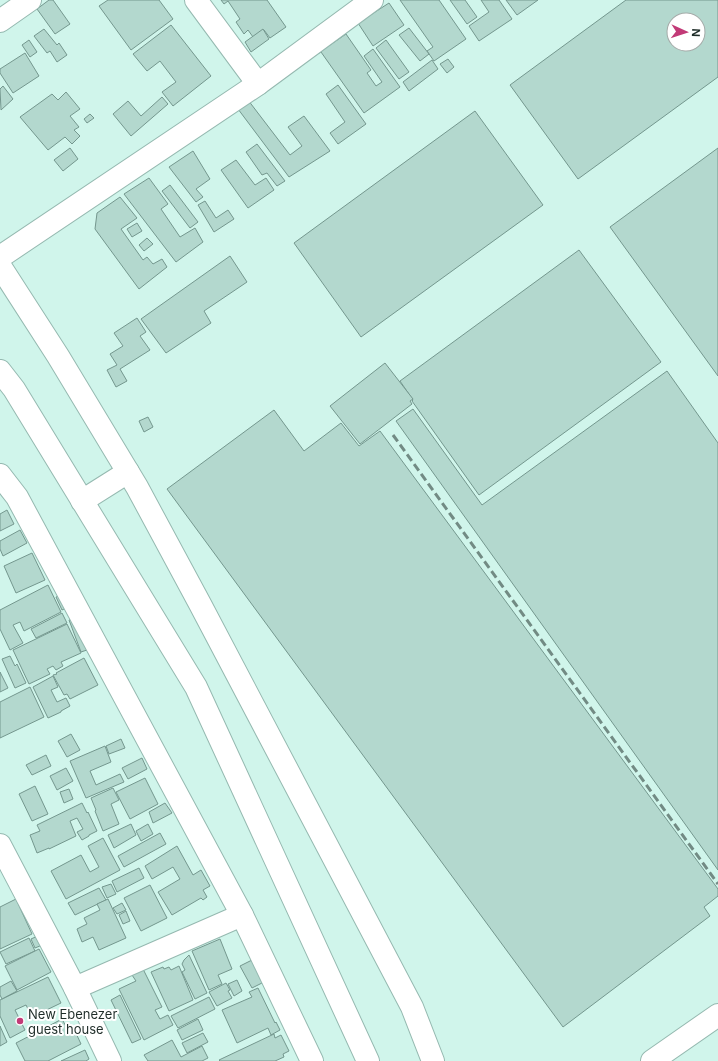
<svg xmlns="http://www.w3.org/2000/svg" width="718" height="1061" font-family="Inter,sans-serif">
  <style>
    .building { fill: #b3d8ce; stroke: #74978e; fill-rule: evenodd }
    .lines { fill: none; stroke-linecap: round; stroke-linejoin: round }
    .minor-casing { stroke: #95b9b0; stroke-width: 24 }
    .minor { stroke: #fff; stroke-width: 22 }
    .rail { stroke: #728b84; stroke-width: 3; stroke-dasharray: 8 4; stroke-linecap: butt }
    .poi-dot { fill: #c23a77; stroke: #fff; stroke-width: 1.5 }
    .labels { text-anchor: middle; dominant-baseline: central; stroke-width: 4; stroke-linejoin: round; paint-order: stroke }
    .poi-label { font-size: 13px; fill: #1f2d29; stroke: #fff; text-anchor: start }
  </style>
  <rect width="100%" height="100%" fill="#d0f5eb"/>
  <g class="building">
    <path d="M49 0H53L70 24 55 34 37 9Z"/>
    <path d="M108 0H159L173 19 131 50 99 6Z"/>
    <path d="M221 0H267L286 27 270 38 264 30 253 37 248 30 244 34 236 22 240 19 228 1 224 4Z"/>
    <path d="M400 0H439L466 39 434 61 427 51 433 47Z"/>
    <path d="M450 0H465L477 17 467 24Z"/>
    <path d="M481 0H499L512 19 479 41 469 26 489 12Z"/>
    <path d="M506 0H538L517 15Z"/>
    <path d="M626 0H718V77L578 179 510 85ZM674 20H698V44H674Z"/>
    <path d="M389 3 404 25 373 46 358 23Z"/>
    <path d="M171 25 211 76 173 106 162 92 176 82 160 61 147 71 133 54Z"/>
    <path d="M409 28 429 54 420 61 399 35Z"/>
    <path d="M44 29 57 45 59 43 67 55 57 62 50 51 47 53 34 36Z"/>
    <path d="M263 29 269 39 251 52 245 42Z"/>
    <path d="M346 34 371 70 367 73 376 86 382 82 364 56 373 49 400 87 364 113 321 52 319 53 315 48 327 40 330 45Z"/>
    <path d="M29 40 37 52 30 57 22 45Z"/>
    <path d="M386 40 409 72 399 79 376 48Z"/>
    <path d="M25 53 39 76 13 93 0 73V69Z"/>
    <path d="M448 59 454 67 447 73 440 64Z"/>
    <path d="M432 60 438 69 409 91 403 82Z"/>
    <path d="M338 85 366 124 338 144 330 133 345 122 326 94Z"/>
    <path d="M3 86 13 99 1 110 0 89Z"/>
    <path d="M66 92 80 109 70 116 79 127 74 130 80 136 72 144 65 137 48 150 20 117 52 94 58 100Z"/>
    <path d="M162 97 168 104 131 136 113 114 128 101 141 116Z"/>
    <path d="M248 100 290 155 302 146 288 127 304 116 330 151 289 177 238 109Z"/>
    <path d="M475 111 543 205 361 337 294 243Z"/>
    <path d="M90 114 94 118 87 123 84 119Z"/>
    <path d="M257 144 285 181 277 186 267 173 262 175 246 152Z"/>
    <path d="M70 148 78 159 63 171 54 160Z"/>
    <path d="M718 148V376L610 227Z"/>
    <path d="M193 151 210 179 196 189 203 197 196 202 169 167Z"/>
    <path d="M236 160 255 185 266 178 274 190 248 208 221 170Z"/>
    <path d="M149 178 168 204 161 209 180 237 195 228 203 242 176 262 124 194Z"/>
    <path d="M170 185 198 222 190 228 162 191Z"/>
    <path d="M120 197 137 218 121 229 143 260 147 257 153 264 162 259 167 267 139 289 95 229 97 213Z"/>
    <path d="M205 201 216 218 228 210 234 219 214 232 198 205Z"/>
    <path d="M137 223 142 231 132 237 127 229Z"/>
    <path d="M147 238 153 244 144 251 139 245Z"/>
    <path d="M579 250 661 362 479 495 412 401 413 400 400 381Z"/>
    <path d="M230 256 247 282 204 311 211 323 166 353 141 319Z"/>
    <path d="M137 318 146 332 140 336 150 350 120 369 127 381 116 387 107 370 117 365 110 354 123 346 114 333Z"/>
    <path d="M385 363 413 399 410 401 412 404 360 444 330 406Z"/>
    <path d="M667 371 718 443V870L396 421 413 409 482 505Z"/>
    <path d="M274 410 304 451 341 423 359 446 380 431 718 889V896L704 907 710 916 563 1027 167 489Z"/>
    <path d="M148 417 153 427 144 432 139 421Z"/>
    <path d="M7 510 14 524 0 531V514Z"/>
    <path d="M20 530 27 543 3 556 0 549V541Z"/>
    <path d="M32 553 45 580 16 593 4 566Z"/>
    <path d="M48 585 61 612 24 631 20 622 13 625 23 643 10 650 0 629V610Z"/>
    <path d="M62 595 68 607 62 610 56 597Z"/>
    <path d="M62 613 67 623 36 638 31 629Z"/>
    <path d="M77 617 90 649 81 652 69 620Z"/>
    <path d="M67 624 81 653 61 662 63 666 56 670 53 666 47 669 50 674 29 684 13 650Z"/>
    <path d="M10 656 15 666 17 664 26 683 15 688 2 659Z"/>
    <path d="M84 658 98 685 70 699 67 694 64 695 53 675 57 674 56 673Z"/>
    <path d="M0 672 8 688 0 692Z"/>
    <path d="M53 676 58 687 51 690 57 702 66 698 70 706 61 711V712L48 718 33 687Z"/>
    <path d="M30 687 44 717 0 738V702Z"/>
    <path d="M71 734 80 750 67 757 58 741Z"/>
    <path d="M121 739 125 748 109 754 106 746Z"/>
    <path d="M105 746 111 762 90 771 96 785 120 774 124 782 86 798 70 761Z"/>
    <path d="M46 755 51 766 32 775 26 765Z"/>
    <path d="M142 758 147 769 128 779 122 768Z"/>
    <path d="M66 768 73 781 57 790 50 776Z"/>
    <path d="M145 778 158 804 130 819 116 792Z"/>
    <path d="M35 786 48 814 32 821 19 794Z"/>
    <path d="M113 788 119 800 111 804 119 824 103 831 95 811 96 810 91 798Z"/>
    <path d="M69 789 73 799 64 803 60 792Z"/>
    <path d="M82 803 87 813 88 812 97 831 89 835V836L82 840 77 832 83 829 77 818 70 821 76 836 49 849V848L37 853 30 835 40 831 37 825Z"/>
    <path d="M165 803 172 813 153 823 149 812Z"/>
    <path d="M131 824 136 835 114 848 108 835Z"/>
    <path d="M148 824 153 834 141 841 136 831Z"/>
    <path d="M160 833 166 844 124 867 118 856Z"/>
    <path d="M103 838 120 870 66 899 51 871 81 855 90 872 99 867 88 846Z"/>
    <path d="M177 846 193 875 201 870 210 886 203 890 207 897 203 900 201 898 172 915 158 892 180 879 173 867 152 879 145 866Z"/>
    <path d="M139 868 144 878 117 892 112 881Z"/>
    <path d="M111 884 116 894 107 898 102 887Z"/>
    <path d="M150 885 167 918 141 931 124 898Z"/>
    <path d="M99 888 106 900 75 915 68 903Z"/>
    <path d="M16 899 32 934 0 949V907Z"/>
    <path d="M108 899 126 938 99 950 93 937 82 942 77 929 87 924 84 918 100 910 97 904Z"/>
    <path d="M122 903 126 910 117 914 113 908Z"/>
    <path d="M126 911 130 921 123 924 119 915Z"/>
    <path d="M42 934 47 943 35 948 31 939Z"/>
    <path d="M29 938 35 951 6 964 0 952Z"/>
    <path d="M220 939 232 969 218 975 222 984 209 990 192 951Z"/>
    <path d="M39 949 51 972 17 990 5 966Z"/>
    <path d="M189 955 207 993 195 999 182 972 185 970 182 964 184 960Z"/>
    <path d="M254 959 266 981 252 988 240 966Z"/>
    <path d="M179 966 193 1000 169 1011 151 972 163 967 164 969 169 967 171 970Z"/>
    <path d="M143 969 162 1007 155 1010 160 1019 168 1015 173 1025 144 1040 119 989 136 981 132 975Z"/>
    <path d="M48 977 61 1003 32 1017 26 1005 15 1010 25 1030 10 1038 0 1016V1000Z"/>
    <path d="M237 980 242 991 234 996 228 984Z"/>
    <path d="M11 981 17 991 2 999 0 995V987Z"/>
    <path d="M226 983 230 990 228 991 232 998 217 1006 209 992Z"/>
    <path d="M258 988 275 1023 276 1022 280 1030 271 1035 268 1028 237 1043 222 1010 252 997 249 992Z"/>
    <path d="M120 995 141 1039 132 1043 111 1000Z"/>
    <path d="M209 997 215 1009 178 1028 171 1016Z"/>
    <path d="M62 1019 69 1032 74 1029 81 1044 48 1061H25L16 1043Z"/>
    <path d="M198 1019 203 1030 182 1040 177 1030Z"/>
    <path d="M0 1026 7 1042 0 1046Z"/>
    <path d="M203 1033 208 1042 187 1053 182 1043Z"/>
    <path d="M274 1034 275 1038 281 1035 289 1051 283 1054 284 1057 275 1061H220L219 1060Z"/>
    <path d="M172 1040 181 1057 202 1046 208 1058 202 1061H148L144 1055Z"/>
    <path d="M85 1050 89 1059 86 1061H61Z"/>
  </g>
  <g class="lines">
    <g class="minor-casing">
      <g id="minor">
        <path d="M196 0 258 84"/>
        <path d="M0 21 30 0"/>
        <path d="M0 257 258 84 372 0"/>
        <path d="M0 266 58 356 137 487 200 604 412 1007 433 1061"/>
        <path d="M0 371 14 389 196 687 368 1061"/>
        <path d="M0 475 17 497 242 915 312 1061"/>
        <path d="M82 501 128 472"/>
        <path d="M0 845 75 988 110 1061"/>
        <path d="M75 988 242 915"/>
        <path d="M652 1061 718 1015"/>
      </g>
    </g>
    <use href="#minor" class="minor"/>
    <path class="rail" d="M393 435 718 884"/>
  </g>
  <circle class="poi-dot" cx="20" cy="1021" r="4"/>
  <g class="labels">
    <g class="poi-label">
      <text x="28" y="1014">New Ebenezer<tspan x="28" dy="15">guest house</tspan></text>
    </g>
  </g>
  <g transform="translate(686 32) rotate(93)"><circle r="19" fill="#ffffff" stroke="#a5aba9"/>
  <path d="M0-3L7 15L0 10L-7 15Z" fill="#c23a77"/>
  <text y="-6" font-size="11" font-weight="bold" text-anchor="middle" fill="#1f2d29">N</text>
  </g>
</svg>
